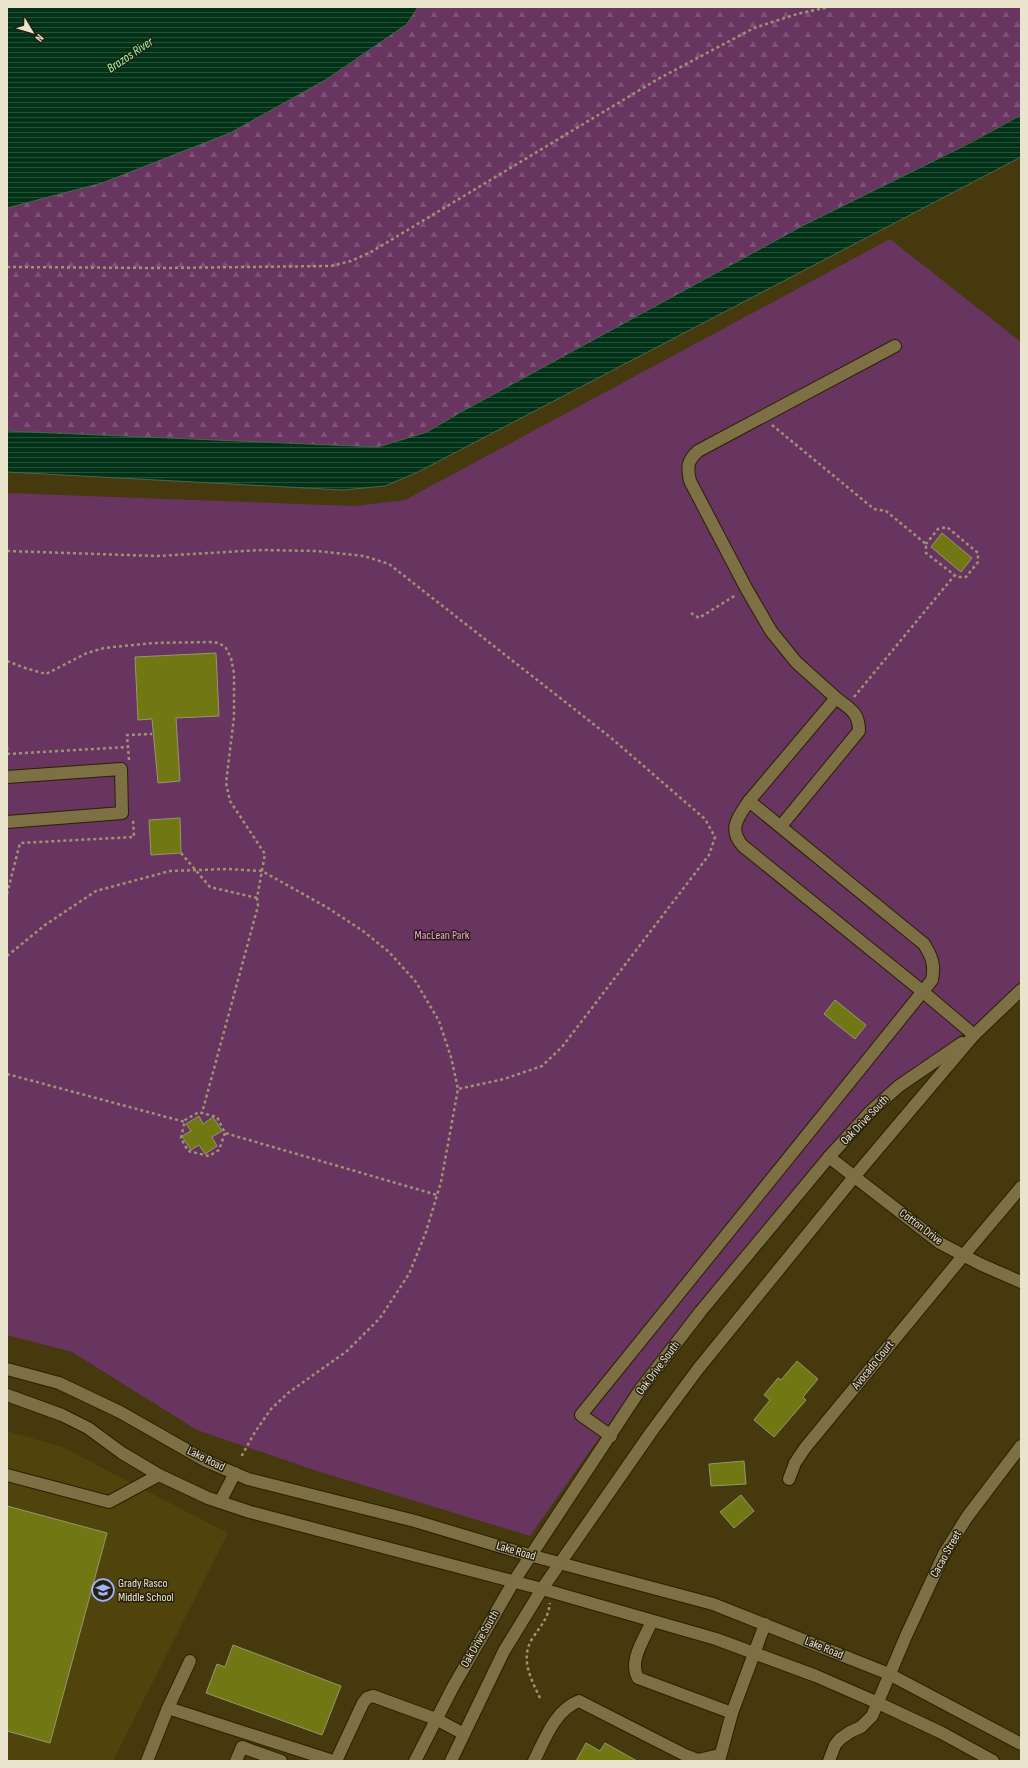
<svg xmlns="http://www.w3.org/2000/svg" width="1028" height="1768" font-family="'Sofia Sans Condensed',sans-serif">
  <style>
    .built { fill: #51430c }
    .forest { fill: url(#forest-firs) }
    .park { fill: #683460 }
    .water { fill: url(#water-rules); stroke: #48674e }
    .building { fill: #717713; stroke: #94996d }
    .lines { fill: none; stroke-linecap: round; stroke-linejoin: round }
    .minor-casing { stroke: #292101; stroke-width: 14 }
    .path { stroke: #9d9473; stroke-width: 2.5; stroke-dasharray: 3 3; stroke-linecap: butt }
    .minor { stroke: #7d7045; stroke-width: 12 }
    .labels { text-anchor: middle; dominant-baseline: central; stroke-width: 3; stroke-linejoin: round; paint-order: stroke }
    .park-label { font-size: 12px; fill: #f99ce9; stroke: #26210f }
    .street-label { font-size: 12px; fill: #ebe4cd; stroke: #26210f }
    .poi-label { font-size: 12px; fill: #ebe4cd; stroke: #26210f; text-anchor: start }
    .water-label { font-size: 13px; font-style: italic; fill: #8cfbb1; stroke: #26210f }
  </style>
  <defs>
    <pattern id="forest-firs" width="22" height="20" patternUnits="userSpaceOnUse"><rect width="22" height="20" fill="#683460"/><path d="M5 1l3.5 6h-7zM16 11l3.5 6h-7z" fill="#7e5176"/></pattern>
    <pattern id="water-rules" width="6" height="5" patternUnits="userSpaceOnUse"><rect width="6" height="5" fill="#023217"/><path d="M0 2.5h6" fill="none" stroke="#275038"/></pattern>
  </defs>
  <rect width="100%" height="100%" fill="#45390d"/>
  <path class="built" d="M7 1431 62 1447 228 1533 113 1761H7Z"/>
  <path class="forest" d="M418 7H1021V115L461 412 427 432 378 447 7 431V208L102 183 230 133 327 79 407 24Z"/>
  <path class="park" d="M890 239 1021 342V984L981 1020 890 1089 850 1126 628 1397 530 1536 320 1472 197 1430 72 1352 7 1335V493L354 506 405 500Z"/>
  <g class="water">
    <path d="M7 7H418L407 24 327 79 230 133 102 183 7 208Z"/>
    <path d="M1021 115V157L418 472 385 486 343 490 7 472V431L378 447 427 432 461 412 804 225 972 142Z"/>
  </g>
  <g class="building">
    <path d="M942 533 972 558 961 572 931 547Z"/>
    <path d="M216 653 219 716 176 718 180 781 158 783 152 719 138 720 135 657Z"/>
    <path d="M180 818 181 853 151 855 149 820Z"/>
    <path d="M835 1000 866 1025 855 1039 824 1014Z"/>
    <path d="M199 1116 203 1124 213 1117 222 1131 212 1137 217 1146 205 1154 199 1145 191 1150 182 1136 191 1131 186 1124Z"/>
    <path d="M797 1361 818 1379 803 1397 806 1400 774 1437 754 1420 770 1400 764 1395 778 1378 781 1380Z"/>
    <path d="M744 1461 746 1484 711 1486 709 1464Z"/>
    <path d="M741 1495 754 1511 734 1528 720 1512Z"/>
    <path d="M7 1506 107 1533 50 1743 7 1731Z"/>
    <path d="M233 1645 341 1686 322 1735 206 1693 217 1664 225 1667Z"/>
    <path d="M586 1743 600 1751 605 1743 637 1761H576Z"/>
  </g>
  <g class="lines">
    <g class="minor-casing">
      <g id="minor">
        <path d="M7 777 121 769 122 813 7 822"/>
        <path d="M749 801C739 816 727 829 743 846L922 991 974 1035"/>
        <path d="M781 826 859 731C859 712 850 709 836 698"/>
        <path d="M829 1157 940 1243 980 1264 1021 1282"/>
        <path d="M7 1369 59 1383 120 1412 206 1461 248 1479 415 1521 518 1552 713 1604 889 1674 1021 1744"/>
        <path d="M7 1395 62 1415 88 1428 122 1453 159 1475 208 1498 250 1512 542 1589 716 1639 816 1676 878 1703 942 1733 993 1761"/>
        <path d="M611 1436 581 1415 932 980C935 965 932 957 924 944L749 801 836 698 796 662 771 631 746 588 690 481C687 467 687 461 698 451L895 346"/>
        <path d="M7 1475 109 1502 159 1475"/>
        <path d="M789 1479 795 1463 805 1448 963 1256 1021 1187"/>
        <path d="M220 1502 235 1473"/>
        <path d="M652 1621C645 1638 628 1661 638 1678L732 1713"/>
        <path d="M168 1708 190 1661"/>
        <path d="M147 1761 168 1708 333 1761"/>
        <path d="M236 1761 242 1747 281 1761"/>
        <path d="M336 1761 363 1703 367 1698 373 1696 436 1719 464 1734"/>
        <path d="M415 1761 453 1687 514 1581 640 1390 701 1311 829 1157 870 1112 899 1086 962 1043"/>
        <path d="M451 1761 504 1651 542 1589 652 1431 698 1369 854 1177 974 1035 1021 990"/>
        <path d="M534 1761C545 1739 555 1710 579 1701L685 1755 698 1760 719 1755"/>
        <path d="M719 1761 732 1713 765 1624"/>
        <path d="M829 1761 835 1745 840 1739 850 1732 861 1727 872 1716 906 1636 944 1554 967 1517 1021 1446"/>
      </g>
    </g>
    <g class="path">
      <path d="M7 267 164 268 331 266 351 261 371 252 658 79 754 28 797 14 829 7"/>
      <path d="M772 425 874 509 886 511 926 544V553L957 577H966L978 562V553L947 527 938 529 926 544"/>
      <path d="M7 551 157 556 261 550 317 551 364 556 389 564 610 737 705 819 715 837 709 855 562 1047 542 1066 504 1079 458 1089"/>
      <path d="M691 613 699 618 736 595"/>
      <path d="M7 661 25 668 46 674 87 653 104 648 153 643 210 642 219 643 226 648 231 658 234 673V717L226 783 230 801 265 854 257 898 258 906 202 1113"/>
      <path d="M854 697 954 576"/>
      <path d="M7 747 8 754"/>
      <path d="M7 754 128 747"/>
      <path d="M129 760 127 735 152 734"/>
      <path d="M181 853 210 887 257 898"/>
      <path d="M7 894 20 843 134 837 133 819"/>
      <path d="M7 956 45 925 96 891 170 871 227 869 262 871 328 908 363 931 389 952 416 982 439 1021 451 1057 458 1089 441 1182 426 1232 409 1274 380 1318 347 1351 288 1393 271 1409 255 1432 241 1457"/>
      <path d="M7 1074 185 1122"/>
      <path d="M225 1133 219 1150 209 1156 188 1151 181 1138 185 1120 199 1112 202 1113 217 1117 225 1133 437 1195"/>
      <path d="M540 1698C531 1679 520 1659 532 1639 541 1625 548 1619 550 1603"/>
    </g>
    <use href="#minor" class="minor"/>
  </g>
  <defs>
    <g id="school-ring" transform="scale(1.15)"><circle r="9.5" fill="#26210f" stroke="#a1b3fd" stroke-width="1.5"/><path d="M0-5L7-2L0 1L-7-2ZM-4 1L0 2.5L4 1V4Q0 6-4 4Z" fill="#a1b3fd"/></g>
  </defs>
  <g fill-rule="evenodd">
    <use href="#school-ring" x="103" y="1590"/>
  </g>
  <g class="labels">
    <g class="park-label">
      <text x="442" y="935">MacLean Park</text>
    </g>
    <g class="street-label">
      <text transform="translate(865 1120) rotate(-46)">Oak Drive South</text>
      <text transform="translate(921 1227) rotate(37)">Cotton Drive</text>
      <text transform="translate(873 1365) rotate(-51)">Avocado Court</text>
      <text transform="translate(658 1368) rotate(-53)">Oak Drive South</text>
      <text transform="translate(206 1459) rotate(26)">Lake Road</text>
      <text transform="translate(516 1551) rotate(16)">Lake Road</text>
      <text transform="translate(946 1554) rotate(-61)">Cacao Street</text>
      <text transform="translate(480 1639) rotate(-60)">Oak Drive South</text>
      <text transform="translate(824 1648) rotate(22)">Lake Road</text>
    </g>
    <g class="poi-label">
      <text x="118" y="1583">Grady Rasco<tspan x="118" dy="14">Middle School</tspan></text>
    </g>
    <g class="water-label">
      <text transform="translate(130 55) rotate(-34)">Brazos River</text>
    </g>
  </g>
  <rect width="1028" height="1768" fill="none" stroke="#ebe4cd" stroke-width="16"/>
  <g transform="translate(32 32) rotate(128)" stroke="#26210f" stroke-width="3" paint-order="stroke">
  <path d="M0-3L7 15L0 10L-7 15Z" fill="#ebe4cd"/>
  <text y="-6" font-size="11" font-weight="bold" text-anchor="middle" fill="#ebe4cd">N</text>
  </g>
</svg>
